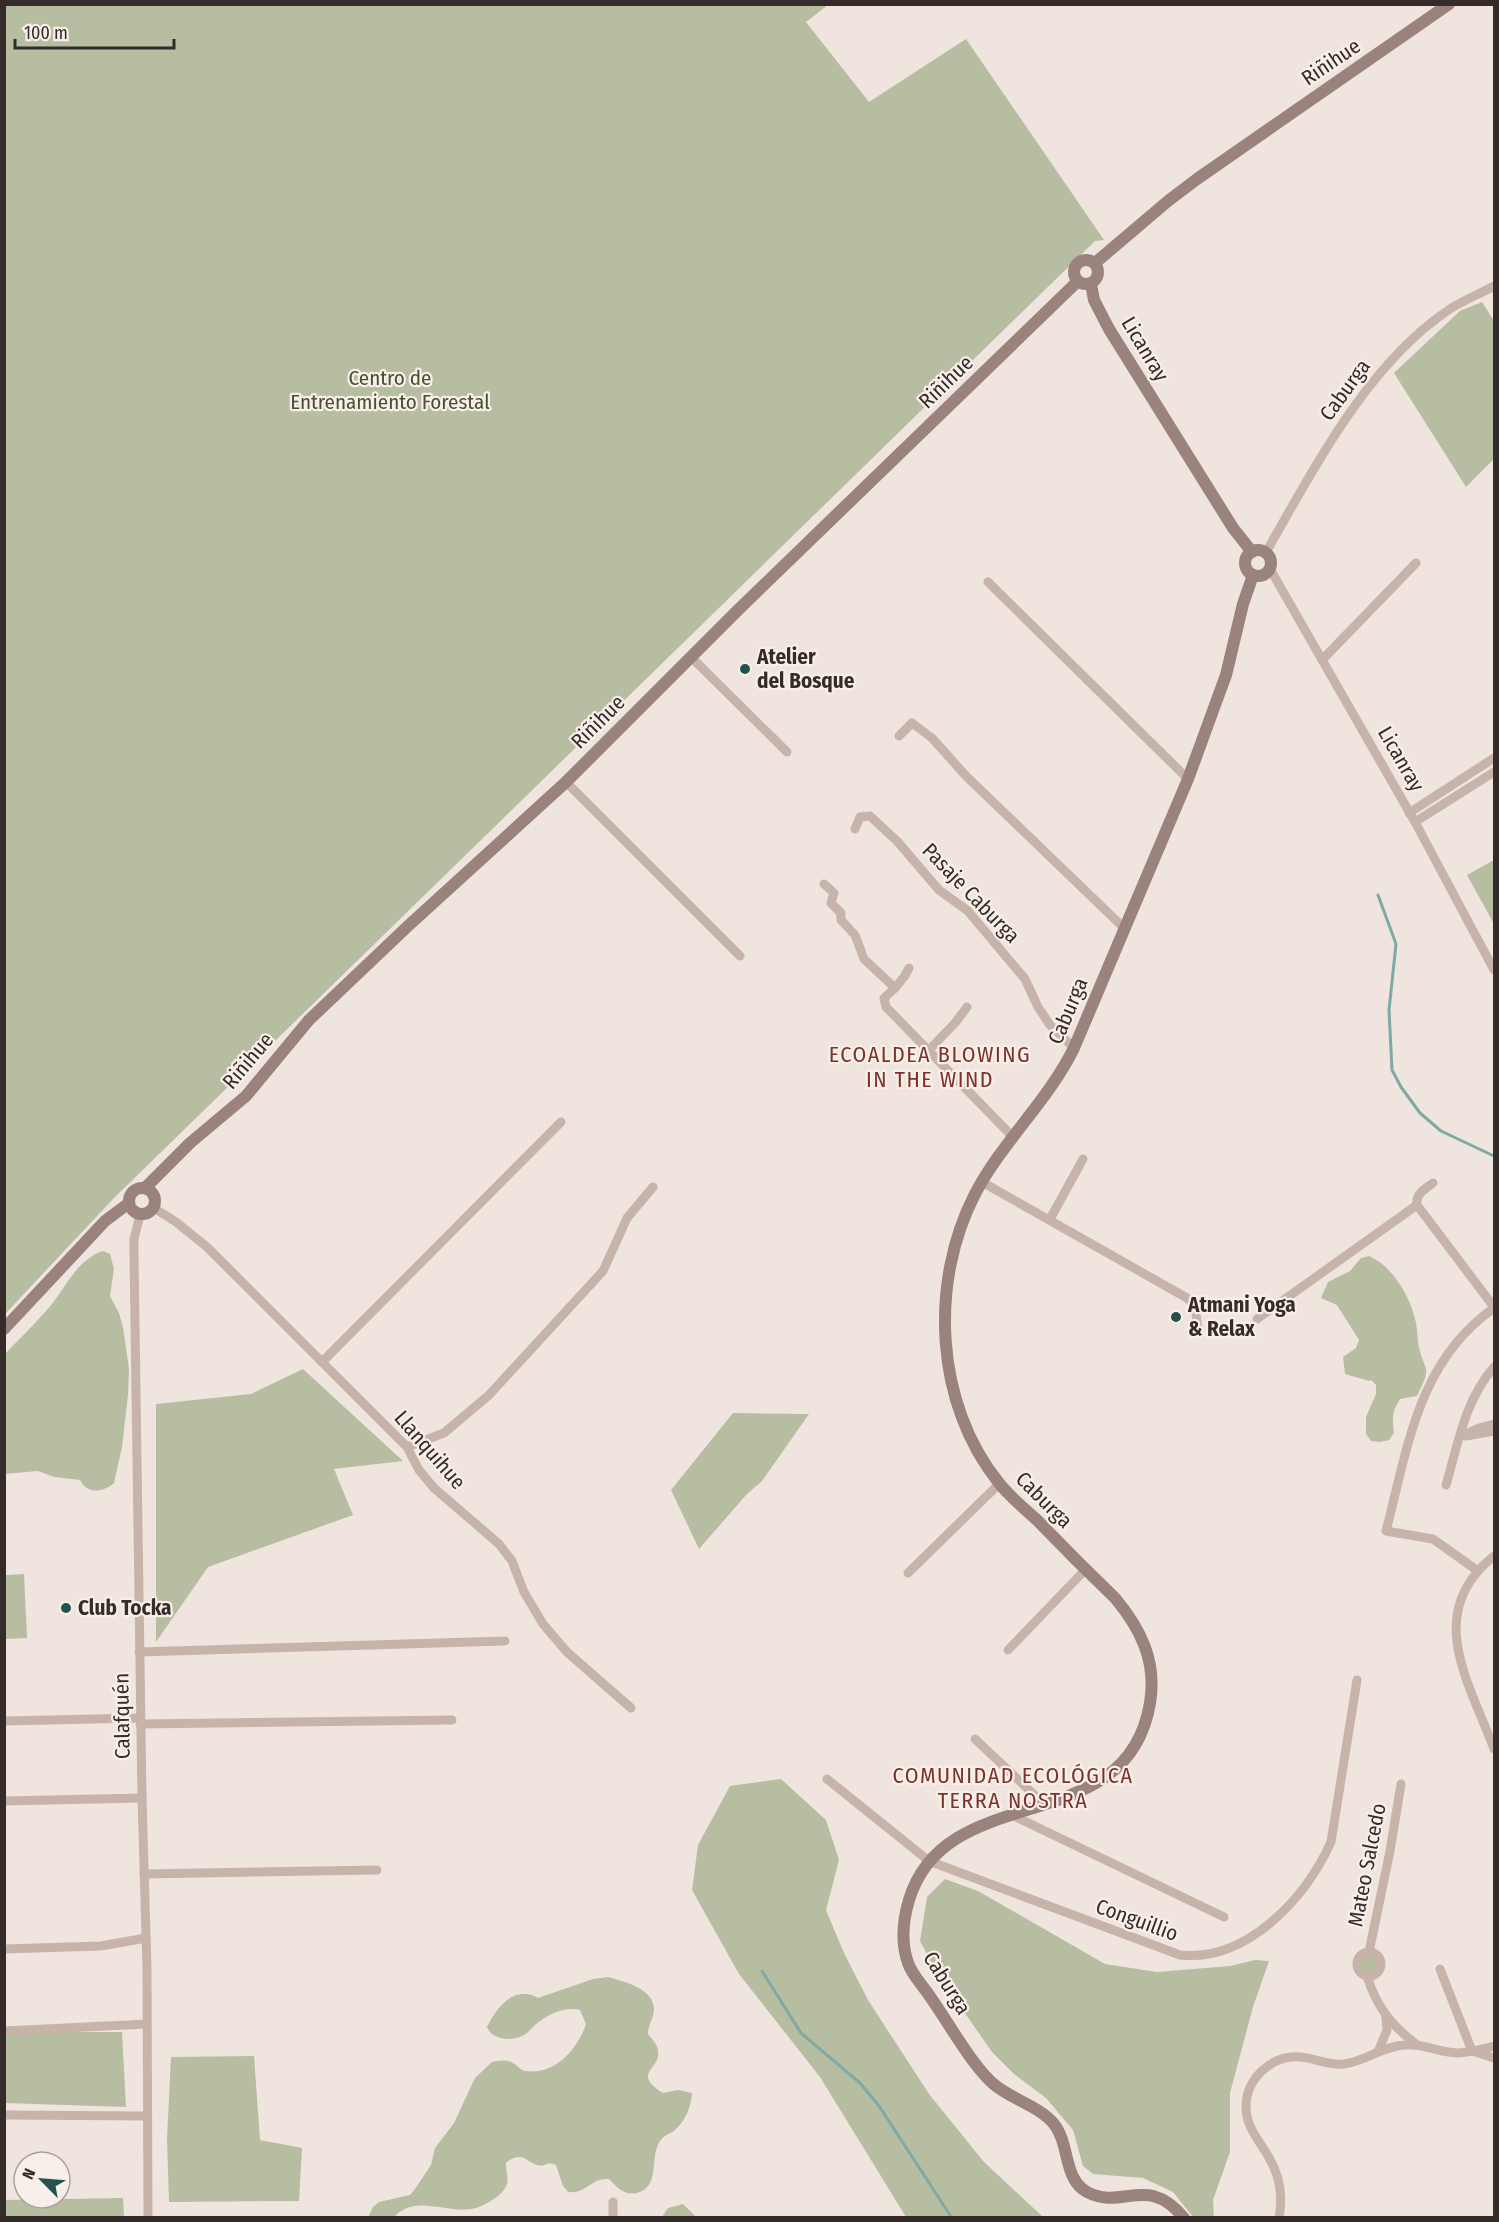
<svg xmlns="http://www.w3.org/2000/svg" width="1499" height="2222" font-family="'Fira Sans Condensed',sans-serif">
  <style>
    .green { fill: #b7bda0 }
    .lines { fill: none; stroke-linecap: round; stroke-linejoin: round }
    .stream { stroke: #80a9a5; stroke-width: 3 }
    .street { stroke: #c6b4ab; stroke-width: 9 }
    .secondary { stroke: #9a837d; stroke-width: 12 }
    .poi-dot { fill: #24524e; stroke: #f8efea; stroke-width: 2 }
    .labels { text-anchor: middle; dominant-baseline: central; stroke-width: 4.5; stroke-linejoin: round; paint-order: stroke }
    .street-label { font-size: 21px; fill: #352b29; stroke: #f8efea }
    .park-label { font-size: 21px; fill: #495030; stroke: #f8efea }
    .poi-label { font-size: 21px; font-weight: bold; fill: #352b29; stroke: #f8efea; text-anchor: start }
    .neighbourhood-label { font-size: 22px; letter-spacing: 1.5px; fill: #7b332c; stroke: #f8efea }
  </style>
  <rect width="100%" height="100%" fill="#efe5de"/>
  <g class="green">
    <path d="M5 4 828 5 806 22 869 102 966 39 1104 240 1095 241 114 1198 5 1314Z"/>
    <path d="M1482 302 1494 321V459L1466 487 1394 373 1460 311Z"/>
    <path d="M1494 860V924L1467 875Z"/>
    <path d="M103 1251 110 1254 114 1269 110 1296 119 1313 123 1327 129 1369 128 1395 122 1447 114 1483C102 1493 87 1494 80 1480L54 1477 38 1471 5 1474V1354C18 1340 33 1326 46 1311 65 1291 75 1260 103 1251Z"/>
    <path d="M1369 1256C1393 1266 1411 1298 1416 1323 1418 1333 1417 1342 1420 1351 1421 1357 1425 1364 1426 1369 1427 1379 1420 1388 1417 1396L1400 1399C1392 1411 1392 1419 1394 1433L1389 1440 1380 1442 1371 1441 1366 1434V1417L1376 1394V1385L1371 1380 1369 1381 1345 1374 1343 1357 1356 1348 1359 1340 1337 1305 1321 1298 1328 1282 1350 1271 1361 1258Z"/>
    <path d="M303 1369 403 1461 334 1469 353 1515 208 1567 156 1642V1404L251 1394Z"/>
    <path d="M733 1413 809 1414 762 1481 747 1494 699 1549 671 1490Z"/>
    <path d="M24 1574 27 1638 5 1639V1575Z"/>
    <path d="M781 1779 826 1820 839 1860 826 1910 844 1953 868 2000 929 2094 984 2162 1043 2217H906L820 2077 739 1974 692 1890 698 1845 730 1786Z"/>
    <path d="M945 1879 978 1891 1105 1964 1157 1972 1230 1966 1255 1960 1269 1961 1253 2007 1230 2093V2152L1213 2200 1214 2217H1193L1173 2192 1143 2178 1093 2174 1083 2166 1073 2130 1046 2098 1014 2074 992 2052 937 1973 920 1941 927 1897Z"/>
    <circle cx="1369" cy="1964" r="10"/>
    <path d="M608 1977C623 1981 656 1989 654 2011 653 2019 648 2025 648 2034 652 2039 657 2044 658 2050 662 2070 630 2072 663 2093L678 2090 692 2093C691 2107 686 2120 675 2130 670 2134 664 2135 660 2141 649 2157 661 2187 637 2193 624 2196 617 2187 609 2179 590 2178 587 2194 568 2192L563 2186 556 2165 549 2163C531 2174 526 2145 506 2163 505 2171 510 2178 506 2186 503 2193 496 2198 489 2202 484 2205 478 2208 471 2209 445 2213 415 2194 394 2217H368L373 2207 379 2202 410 2195 415 2189 431 2165 435 2148 454 2123 475 2078 492 2062C498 2061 505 2059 511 2062 517 2064 520 2071 527 2071 556 2075 578 2048 586 2024L580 2010C565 2006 546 2015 535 2025 532 2028 529 2032 524 2035 512 2042 492 2040 487 2027 497 2007 515 1984 538 1998L593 1979Z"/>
    <path d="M57 2032H122L126 2107 5 2103V2035Z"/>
    <path d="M254 2056 260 2140 302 2148 299 2201 169 2202 167 2139 171 2057Z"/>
    <path d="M123 2198 124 2217H5V2200Z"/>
    <path d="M683 2204 696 2217H662L668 2208Z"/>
  </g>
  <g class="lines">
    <g class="stream">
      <path d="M1378 895 1396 944 1389 1010 1392 1070 1401 1087 1420 1113 1441 1131 1494 1156"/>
      <path d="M762 1971 801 2033 860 2083 879 2106 952 2218"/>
    </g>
    <g class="street">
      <path d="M1266 552C1314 469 1367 364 1450 309 1464 300 1480 294 1494 286"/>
      <path d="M1270 569 1415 822 1494 970"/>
      <path d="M988 582 1188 779"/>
      <path d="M691 657 787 752"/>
      <path d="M1322 660 1416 563"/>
      <path d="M899 736 912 723 932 738 966 776 1124 928"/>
      <path d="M566 782 740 956"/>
      <path d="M1409 813 1494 758"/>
      <path d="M1415 822 1494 772"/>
      <path d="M855 829 860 817 870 816 897 841 939 890 968 911 1025 979 1038 1007 1050 1025 1074 1048"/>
      <path d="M824 884 834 893 831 903 841 913V920L855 935 864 959 895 988 884 998 886 1007 1012 1136"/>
      <path d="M895 988 904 977 909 968"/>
      <path d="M928 1051 955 1023 967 1007"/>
      <path d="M982 1182 1187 1298 1195 1306 1198 1330"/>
      <path d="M1433 1183C1425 1189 1415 1194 1417 1205L1494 1307"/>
      <path d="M154 1208 176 1222 207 1247 407 1447 419 1470 434 1488 499 1544 512 1561 524 1592 543 1624 567 1652 631 1708"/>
      <path d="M140 1215 134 1239V1256L142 1798 147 1969 148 2218"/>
      <path d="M1050 1219 1083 1159"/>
      <path d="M1257 1319 1417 1205"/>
      <path d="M322 1362 561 1122"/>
      <path d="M1461 1436 1479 1428 1494 1424"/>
      <path d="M1466 1436 1494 1431"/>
      <path d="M407 1447 444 1433 489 1395 603 1271 627 1218 653 1187"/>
      <path d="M1446 1485C1458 1444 1465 1400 1494 1367"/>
      <path d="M1494 1556C1423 1612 1469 1682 1494 1749"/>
      <path d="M1478 1571 1433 1539 1386 1531C1408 1447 1418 1361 1494 1308"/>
      <path d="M908 1573 1000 1483"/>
      <path d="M1008 1650 1086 1569"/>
      <path d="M139 1652 505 1641"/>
      <path d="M4 1721 140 1718"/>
      <path d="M140 1724 452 1720"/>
      <path d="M975 1739 1044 1804"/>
      <path d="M827 1779 929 1861 1180 1955C1247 1962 1305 1899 1331 1842L1357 1680"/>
      <path d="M4 1801 142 1798"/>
      <path d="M1012 1815 1224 1917"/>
      <path d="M144 1874 377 1870"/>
      <path d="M4 1949 101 1946 146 1938"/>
      <circle cx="1369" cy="1964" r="12"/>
      <path d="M1369 1952 1390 1851 1401 1784"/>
      <path d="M1440 1969 1472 2051 1494 2058"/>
      <path d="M1367 1976C1376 2006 1392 2026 1416 2044"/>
      <path d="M4 2031 147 2024"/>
      <path d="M1378 2052 1387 2030 1386 2017"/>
      <path d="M4 2115 146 2116"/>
      <path d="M613 2202V2218"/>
      <path d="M1279 2218C1283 2196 1280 2175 1268 2156 1259 2140 1246 2127 1246 2107 1246 2079 1271 2055 1300 2057 1315 2058 1329 2066 1344 2064 1366 2061 1383 2046 1405 2045 1423 2043 1440 2053 1459 2053 1470 2052 1483 2049 1494 2046"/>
    </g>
    <g class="secondary">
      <circle cx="1086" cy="272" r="12"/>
      <path d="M1095 263 1168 201 1197 179 1449 4"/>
      <path d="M1091 284 1094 300 1109 329 1233 528 1252 552"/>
      <circle cx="1258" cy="563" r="13"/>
      <circle cx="142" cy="1201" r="13"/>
      <path d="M145 1188 190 1143 246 1096 309 1020 408 926 566 782 739 609 1078 281"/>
      <path d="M4 1329 105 1221 129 1203"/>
      <path d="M1184 2218C1147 2173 1123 2211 1087 2192 1063 2179 1070 2144 1054 2124 1040 2107 1014 2100 996 2086 974 2069 948 2022 931 1998 924 1987 912 1975 908 1963 901 1943 903 1920 909 1900 946 1777 1127 1842 1150 1703 1157 1662 1141 1629 1115 1598 1089 1573 1063 1547 1038 1521 1025 1509 1010 1497 999 1483 935 1404 929 1283 975 1194 1002 1142 1048 1101 1074 1048L1188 779 1226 675 1243 604 1253 575"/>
    </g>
  </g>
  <g class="poi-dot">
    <circle cx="745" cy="669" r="6"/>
    <circle cx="1176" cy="1317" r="6"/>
    <circle cx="66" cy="1608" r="6"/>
  </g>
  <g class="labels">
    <g class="street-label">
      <text transform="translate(1331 62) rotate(-34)">Riñihue</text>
      <text transform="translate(1145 349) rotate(59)">Licanray</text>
      <text transform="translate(946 382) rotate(-44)">Riñihue</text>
      <text transform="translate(1345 390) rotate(-54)">Caburga</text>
      <text transform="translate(598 722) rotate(-45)">Riñihue</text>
      <text transform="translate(1401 759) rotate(60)">Licanray</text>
      <text transform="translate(971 893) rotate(46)">Pasaje Caburga</text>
      <text transform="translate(1068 1011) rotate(-67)">Caburga</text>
      <text transform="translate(248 1061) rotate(-50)">Riñihue</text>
      <text transform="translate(430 1450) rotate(49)">Llanquihue</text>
      <text transform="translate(1044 1500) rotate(45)">Caburga</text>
      <text transform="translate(122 1716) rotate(-91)">Calafquén</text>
      <text transform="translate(1367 1865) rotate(-79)">Mateo Salcedo</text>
      <text transform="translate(1137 1920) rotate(20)">Conguillio</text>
      <text transform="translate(947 1983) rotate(58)">Caburga</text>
    </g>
    <g class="park-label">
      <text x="390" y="378">Centro de<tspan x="390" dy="24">Entrenamiento Forestal</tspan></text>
    </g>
    <g class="poi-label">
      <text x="757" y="657">Atelier<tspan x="757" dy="24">del Bosque</tspan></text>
      <text x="1188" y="1305">Atmani Yoga<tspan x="1188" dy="24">&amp; Relax</tspan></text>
      <text x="78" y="1608">Club Tocka</text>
    </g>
    <g class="neighbourhood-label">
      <text x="930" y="1054">ECOALDEA BLOWING<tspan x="930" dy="25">IN THE WIND</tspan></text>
      <text x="1013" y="1775">COMUNIDAD ECOLÓGICA<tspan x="1013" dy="25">TERRA NOSTRA</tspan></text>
    </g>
  </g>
  <rect width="1499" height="2222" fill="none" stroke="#352b29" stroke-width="12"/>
  <g transform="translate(42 2180) rotate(295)"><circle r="28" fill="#f8efea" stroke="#aaa19d" stroke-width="1.5"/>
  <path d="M0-4.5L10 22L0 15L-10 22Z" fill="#24524e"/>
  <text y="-9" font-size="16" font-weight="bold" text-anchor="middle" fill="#352b29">N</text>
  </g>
  <path d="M15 39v9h159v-9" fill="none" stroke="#352b29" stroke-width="3"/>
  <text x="24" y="39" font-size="18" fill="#352b29" stroke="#f8efea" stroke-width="4.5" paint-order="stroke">100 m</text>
</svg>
